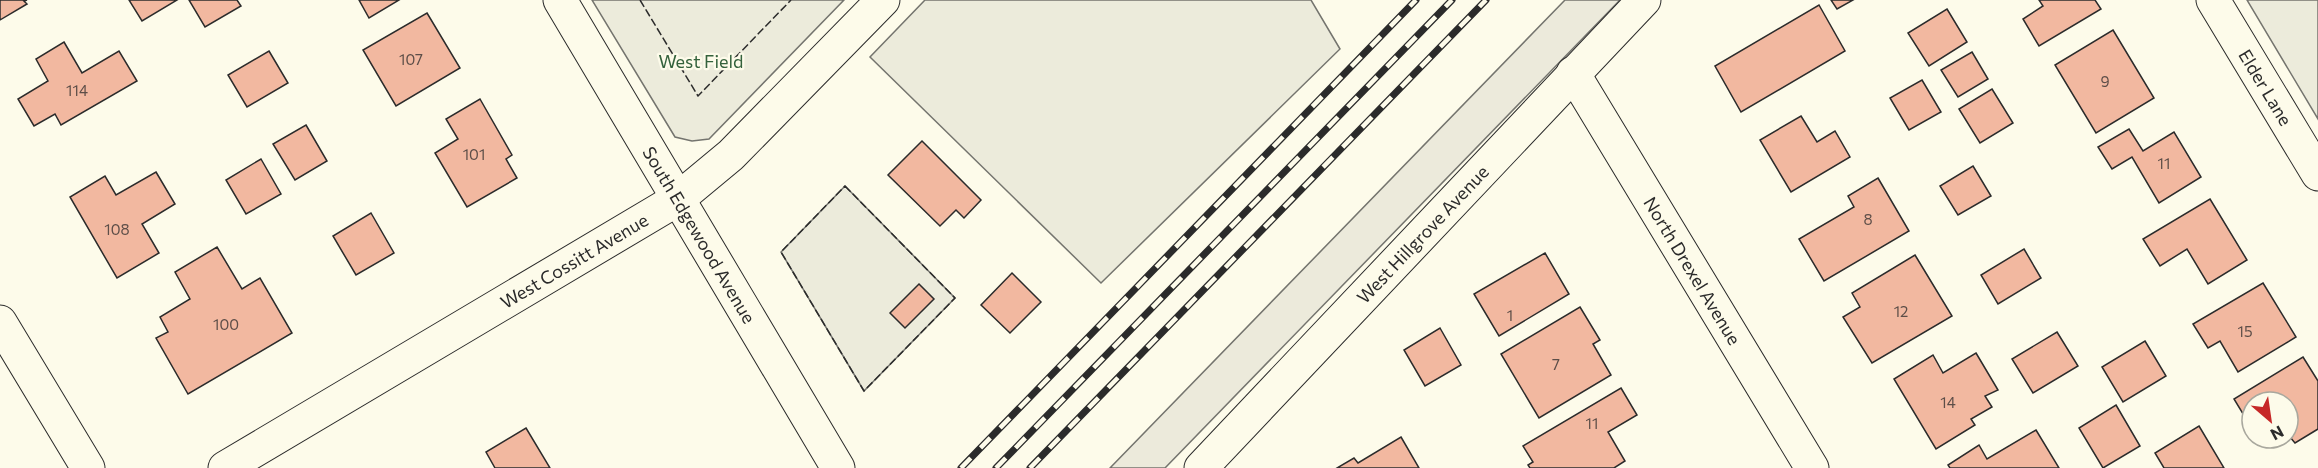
<svg xmlns="http://www.w3.org/2000/svg" width="2318" height="468" font-family="Commissioner,sans-serif">
  <style>
    .green { fill: #ecebdb; stroke: #74746e; stroke-width: 1.5 }
    .parking { fill: #eceadb; stroke: #74746e; stroke-width: 1.5 }
    .building { fill: #f2b8a0; stroke: #2b2b2b; stroke-width: 1.5 }
    .lines { fill: none; stroke-linecap: round; stroke-linejoin: round }
    .minor-casing { stroke: #2b2b2b; stroke-width: 35 }
    .minor { stroke: #fdfbea; stroke-width: 33 }
    .rail-casing { stroke: #2b2b2b; stroke-width: 7 }
    .rail { stroke: #fdfbea; stroke-width: 4.5; stroke-dasharray: 14; stroke-linecap: butt }
    .fence { stroke: #2b2b2b; stroke-width: 1.5; stroke-dasharray: 8 3; stroke-linecap: butt }
    .labels { text-anchor: middle; dominant-baseline: central; stroke-width: 4.5; stroke-linejoin: round; paint-order: stroke }
    .number-label { font-size: 15px; fill: #5d4e48 }
    .park-label { font-size: 18px; fill: #34623c; stroke: #fdfbea }
    .street-label { font-size: 18px; fill: #2b2b2b; stroke: #fdfbea }
  </style>
  <rect width="100%" height="100%" fill="#fdfbea"/>
  <g class="green">
    <path d="M592 0H844L709 139 692 141 675 137Z"/>
    <path d="M925 0H1311L1340 49 1101 283 870 57Z"/>
    <path d="M2247 0H2318V119Z"/>
    <path d="M845 186 955 298 864 391 781 252Z"/>
  </g>
  <path class="parking" d="M1565 0H1620L1165 468H1110Z"/>
  <g class="building">
    <path d="M0 0H27L24 1 27 4 0 20Z"/>
    <path d="M129 0H177L142 21Z"/>
    <path d="M189 0H237L241 6 205 27Z"/>
    <path d="M359 0H399L369 18Z"/>
    <path d="M1831 0H1853L1837 9Z"/>
    <path d="M2039 0H2095L2101 9 2039 46 2023 19 2043 6Z"/>
    <path d="M1819 5 1845 51 1741 112 1715 66Z"/>
    <path d="M1947 9 1967 42 1929 66 1908 33Z"/>
    <path d="M427 13 460 68 396 106 363 50Z"/>
    <path d="M2113 30 2154 98 2096 133 2055 65Z"/>
    <path d="M64 42 82 73 119 51 137 81 61 125 55 114 34 126 18 99 48 81 36 59Z"/>
    <path d="M269 51 288 83 247 107 228 75Z"/>
    <path d="M1972 52 1988 79 1958 97 1941 70Z"/>
    <path d="M1922 80 1941 112 1909 130 1890 98Z"/>
    <path d="M1992 89 2013 123 1980 143 1959 109Z"/>
    <path d="M480 99 512 155 506 159 517 178 467 207 435 153 458 139 446 119Z"/>
    <path d="M1801 116 1817 142 1835 131 1850 157 1791 192 1760 140Z"/>
    <path d="M306 125 327 161 295 180 273 144Z"/>
    <path d="M2129 129 2143 151 2174 132 2201 177 2159 203 2132 157 2112 169 2098 147Z"/>
    <path d="M922 141 981 200 964 218 956 210 940 226 888 175Z"/>
    <path d="M261 159 281 194 246 214 226 180Z"/>
    <path d="M1973 166 1991 196 1958 215 1940 186Z"/>
    <path d="M156 172 175 204 142 224 159 253 117 278 70 197 105 176 116 195Z"/>
    <path d="M1878 178 1909 231 1824 281 1799 239 1854 207 1848 196Z"/>
    <path d="M2210 199 2247 260 2208 284 2187 249 2160 266 2143 239Z"/>
    <path d="M371 213 394 253 356 275 333 236Z"/>
    <path d="M217 247 242 289 260 278 292 333 188 394 156 338 168 332 160 317 190 299 175 272Z"/>
    <path d="M2024 249 2041 278 1998 304 1981 275Z"/>
    <path d="M1545 253 1569 294 1499 336 1474 294Z"/>
    <path d="M1915 255 1952 316 1872 363 1843 317 1860 307 1852 293Z"/>
    <path d="M1012 273 1041 302 1010 333 981 305Z"/>
    <path d="M2263 283 2296 337 2238 372 2220 341 2208 348 2193 324Z"/>
    <path d="M919 284 934 299 905 328 890 313Z"/>
    <path d="M1580 307 1600 340 1593 344 1611 375 1539 418 1501 354Z"/>
    <path d="M1440 328 1461 365 1425 386 1404 350Z"/>
    <path d="M2057 332 2078 366 2033 393 2012 359Z"/>
    <path d="M2145 341 2166 376 2123 402 2102 367Z"/>
    <path d="M1976 353 1998 390 1985 396 1992 407 1971 419 1975 425 1936 449 1894 379 1933 355 1943 373Z"/>
    <path d="M2303 357 2318 381V429L2295 443 2290 437 2275 446 2271 438H2288V402H2252L2251 427 2234 399Z"/>
    <path d="M1621 388 1637 415 1608 432 1625 461 1614 468H1530L1528 465 1533 462 1523 446Z"/>
    <path d="M2116 405 2140 446 2103 468 2079 428Z"/>
    <path d="M2199 426 2224 468H2164L2155 453Z"/>
    <path d="M526 428 550 468H495L486 452Z"/>
    <path d="M2036 430 2059 468H1950L1948 465 1979 445 1987 459Z"/>
    <path d="M1401 437 1419 468H1337L1354 458 1358 463Z"/>
  </g>
  <g class="lines">
    <g class="minor-casing">
      <g id="minor">
        <path id="s1" d="M560 0 838 468"/>
        <path id="s2" d="M2213 0 2318 174"/>
        <path id="s3" d="M1573 73 1812 468"/>
        <path d="M0 322 88 468"/>
        <path id="s4" d="M225 468 678 199 731 155 883 0"/>
        <path id="s5" d="M1201 468 1644 0"/>
      </g>
    </g>
    <use href="#minor" class="minor"/>
    <g class="rail-casing">
      <g id="rail">
        <path d="M961 468 1416 0"/>
        <path d="M996 468 1452 0"/>
        <path d="M1030 468 1486 0"/>
      </g>
    </g>
    <use href="#rail" class="rail"/>
    <g class="fence">
      <path d="M640 0 698 96 791 0"/>
      <path d="M845 186 955 298 864 391 781 252Z"/>
    </g>
  </g>
  <g class="labels">
    <g class="number-label">
      <text x="411" y="59">107</text>
      <text x="2105" y="81">9</text>
      <text x="77" y="90">114</text>
      <text x="474" y="154">101</text>
      <text x="2164" y="163">11</text>
      <text x="1868" y="219">8</text>
      <text x="117" y="229">108</text>
      <text x="1901" y="311">12</text>
      <text x="1510" y="315">1</text>
      <text x="226" y="324">100</text>
      <text x="2245" y="331">15</text>
      <text x="1556" y="364">7</text>
      <text x="1948" y="402">14</text>
      <text x="1592" y="423">11</text>
    </g>
    <g class="park-label">
      <text x="701" y="61">West Field</text>
    </g>
    <g class="street-label">
      <text stroke="none"><textPath href="#s2" startOffset="102">Elder Lane</textPath></text>
      <text stroke="none"><textPath href="#s5" startOffset="322">West Hillgrove Avenue</textPath></text>
      <text stroke="none"><textPath href="#s1" startOffset="273">South Edgewood Avenue</textPath></text>
      <text stroke="none"><textPath href="#s4" startOffset="406">West Cossitt Avenue</textPath></text>
      <text stroke="none"><textPath href="#s3" startOffset="231">North Drexel Avenue</textPath></text>
    </g>
  </g>
  <g transform="translate(2270 420) rotate(151)"><circle r="28" fill="#fdfbea" stroke="#a9a89e" stroke-width="1.5"/>
  <path d="M0-4.5L10 22L0 15L-10 22Z" fill="#c62828"/>
  <text y="-9" font-size="16" font-weight="bold" text-anchor="middle" fill="#2b2b2b">N</text>
  </g>
</svg>
